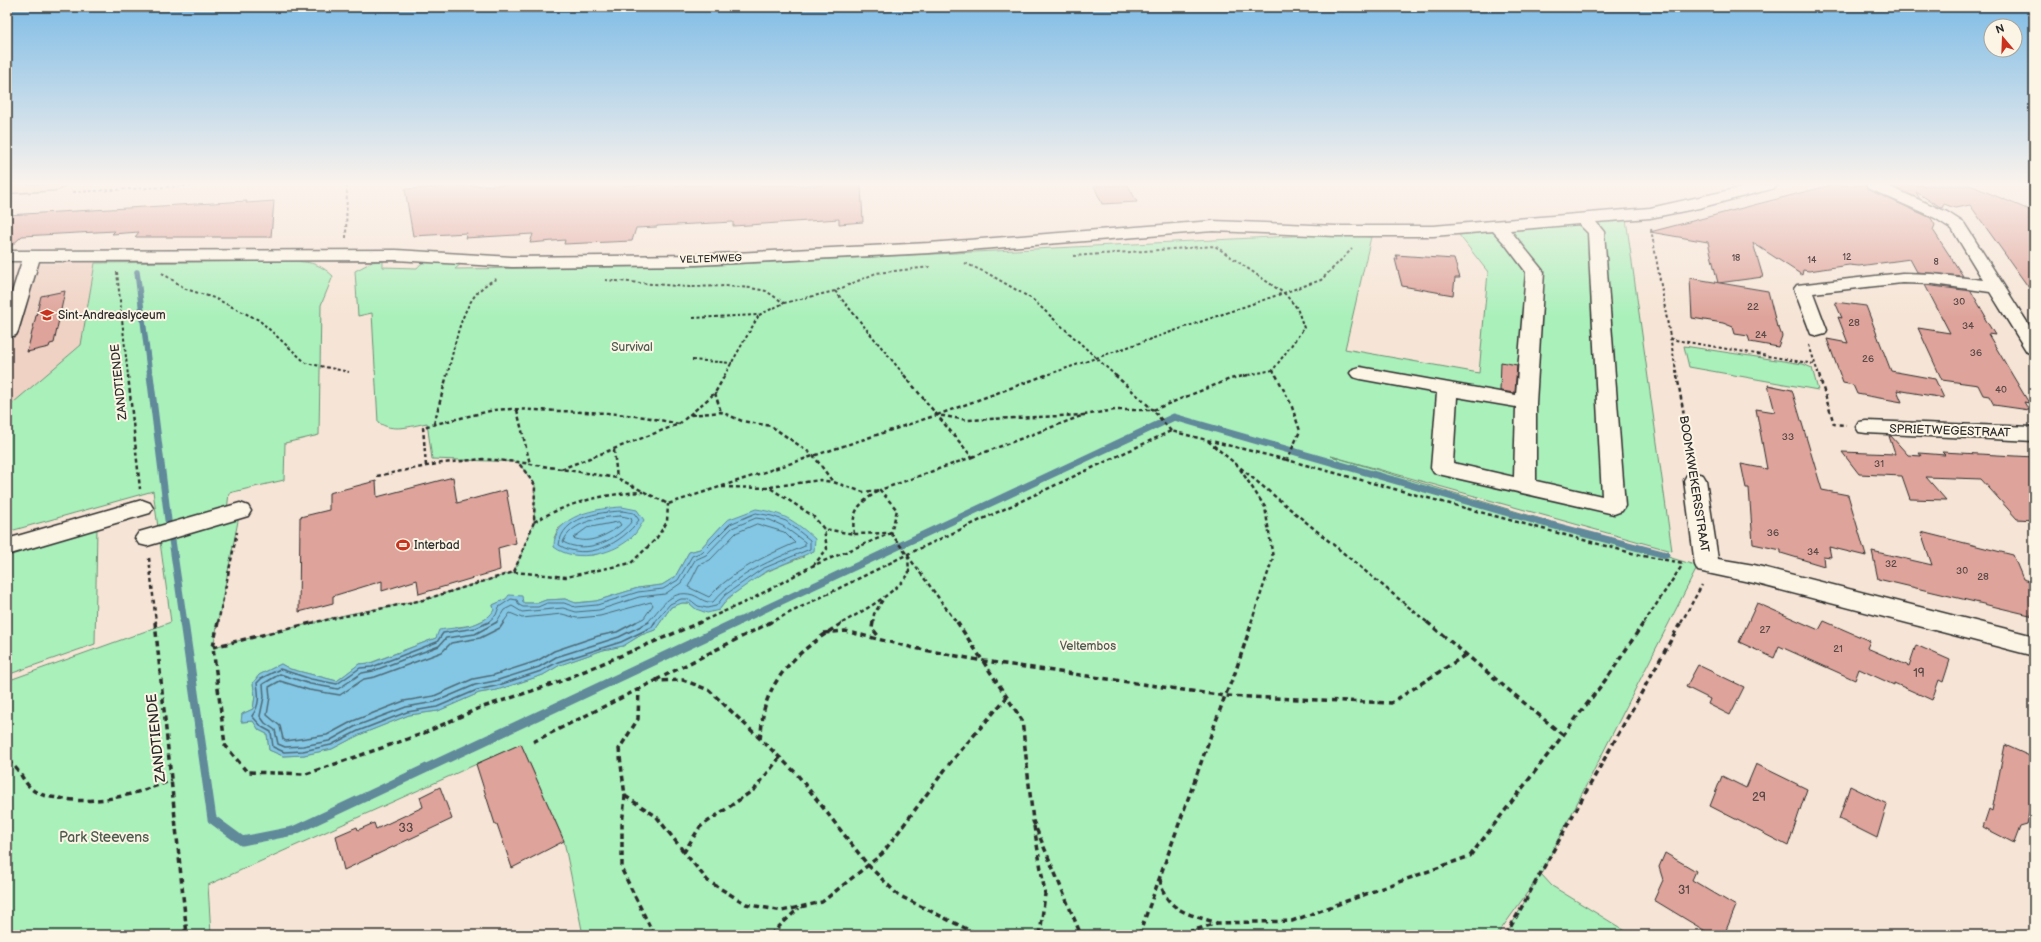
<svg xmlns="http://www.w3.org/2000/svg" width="2041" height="942" font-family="'Balsamiq Sans',sans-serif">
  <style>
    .built { fill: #efd2c4 }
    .green { fill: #aaf0bb; stroke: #6a8e73; fill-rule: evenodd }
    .water { fill: #83c7e4; stroke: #60899a }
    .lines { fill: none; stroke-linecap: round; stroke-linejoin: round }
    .shore-far1 { stroke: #4e6975; stroke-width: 1 }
    .shore { stroke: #4e6975; stroke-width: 1.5 }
    .stream-far2 { stroke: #60899a; stroke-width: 5.5 }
    .stream-far1 { stroke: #60899a; stroke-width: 7 }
    .stream { stroke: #60899a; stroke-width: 9 }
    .building { fill: #dea49b; stroke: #2b2b2b }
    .minor-casing { stroke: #2b2b2b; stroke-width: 3 }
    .major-casing { stroke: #2b2b2b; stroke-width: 3 }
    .path-far2 { stroke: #2b2b2b; stroke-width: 2; stroke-dasharray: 3 2.5; stroke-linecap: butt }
    .path-far1 { stroke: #2b2b2b; stroke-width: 2.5; stroke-dasharray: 4 3; stroke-linecap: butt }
    .path { stroke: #2b2b2b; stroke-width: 3.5; stroke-dasharray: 5.5 4; stroke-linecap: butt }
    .minor { fill: #fcf5e5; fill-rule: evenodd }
    .major { fill: #fcdcac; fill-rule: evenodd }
    .labels { text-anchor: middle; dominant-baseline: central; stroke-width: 4; stroke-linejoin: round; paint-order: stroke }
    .far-number-label { font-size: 9px; fill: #584947 }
    .far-street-label { font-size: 10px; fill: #2b2b2b; stroke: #fcf5e5 }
    .number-label { font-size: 10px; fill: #584947 }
    .poi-label { font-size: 12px; fill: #2b2b2b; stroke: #fcf5e5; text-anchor: start }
    .park-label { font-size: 12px; fill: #4b5c4f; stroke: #fcf5e5 }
    .street-label { font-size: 12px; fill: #2b2b2b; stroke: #fcf5e5 }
    .near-number-label { font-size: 12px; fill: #584947 }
    .near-street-label { font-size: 14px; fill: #2b2b2b; stroke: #fcf5e5 }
    .near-park-label { font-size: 14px; fill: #4b5c4f; stroke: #fcf5e5 }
  </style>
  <rect width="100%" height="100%" fill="#f6e5d6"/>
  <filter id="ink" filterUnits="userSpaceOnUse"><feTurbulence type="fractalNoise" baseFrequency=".025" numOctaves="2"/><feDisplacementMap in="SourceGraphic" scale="8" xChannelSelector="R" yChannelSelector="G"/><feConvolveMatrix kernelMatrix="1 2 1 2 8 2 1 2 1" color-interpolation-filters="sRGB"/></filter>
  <g filter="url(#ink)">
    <path class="built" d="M95 263 81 345 7 408V285L13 283 19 264Z"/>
    <g class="green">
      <path d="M1626 219 1672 551 1331 456 1698 566 1541 874 1552 886 1632 935H1506L1537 879 1497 935H583L564 841 521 744 208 885 211 935H7V681L171 622 153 491 7 532V408L81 345 95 263 291 261C310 262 319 263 333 276L321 305 319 435 285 443 284 480 229 493 226 519 239 516 213 647 349 614 423 600 514 572 534 522 535 485 518 462 432 459 427 423C411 426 392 433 378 422L372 313 358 316 355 271 372 262 383 260V267L417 268C426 255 447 262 462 263L455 269 697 266 1332 234 1371 237 1345 349 1479 373 1488 272 1459 235ZM727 520 804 557C773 567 739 583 719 610L696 609 689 603H682L671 607 655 630 641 635 623 646 603 650 560 665 543 675 497 690 479 693 438 711 409 715 359 735 332 749 304 755 283 756 269 750 267 734 259 730 253 721 242 722V714L253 709 255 696 253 683 259 675 281 664 290 669 337 681 359 664 370 663 436 638 458 627 473 625 490 617 494 610 493 605 506 599 522 603H538L546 600 565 599 575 603 596 601 638 588 662 585 675 577 689 552 700 549ZM567 522 620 545 594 555H576L554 538 558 529Z"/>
      <path d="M1684 346 1803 364 1812 368 1818 390 1689 367Z"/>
      <path d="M97 527 95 644 7 675V553Z"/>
    </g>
    <g class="water">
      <path d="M622 507 637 510 644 520C641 525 638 530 635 534 617 554 576 564 554 547 553 515 598 508 622 507Z"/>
      <path d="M756 509C783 513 794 520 815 539L814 551 765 572 728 598 719 610 707 613 696 609 689 603H682L671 607 655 630 641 635 623 646 603 650 560 665 543 675 497 690 479 693 438 711 409 715 359 735 332 749 304 755 283 756 269 750 267 734 259 730 253 721 241 722 242 714 253 709 255 696 253 683 259 675 281 664 290 669 337 681 359 664 371 663 436 638 439 630C457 627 483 628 494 610L493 605 506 599 509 595 522 596 523 603H538L546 600 565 599 576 603 596 601 638 588 662 585 675 577 689 552 700 549 727 520Z"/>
    </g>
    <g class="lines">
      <g class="shore-far1">
        <path d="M622 511 634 513 639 520C621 544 587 562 559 545 562 517 598 512 622 511Z"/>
        <path d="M621 516 631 518 632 521C617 540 586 555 563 542 572 521 601 517 621 516Z"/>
        <path d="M619 522 621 525C607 535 590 545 573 538L587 528Z"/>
        <path d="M757 524 784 532 795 543C763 557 733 571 709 597L688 587 699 565 710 560 736 533Z"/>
        <path d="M487 623 496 615 499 607 511 599 517 600 519 605 523 607H538L547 603H564L575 607 597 605 638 592 663 589 678 580 692 556 702 552 730 524 756 513 772 516 786 521 810 540V549L762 569 725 595 716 606 707 608 698 606 689 599H681L670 604 654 623"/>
        <path d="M496 623 504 610 512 606 522 612 563 608 576 612 599 610 639 597 665 594 681 583 695 560 706 555 732 528 756 518 770 520 783 526 805 542V546C772 560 736 574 713 602 704 603 701 598 693 595 670 588 660 610 647 623"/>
        <path d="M503 623 510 613 522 618 562 614 577 618 600 616 651 602 653 605 644 618 634 623"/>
      </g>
      <g class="shore">
        <path d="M489 622 476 628 443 633 437 642 372 667 360 668 337 684 311 679 280 669 262 678 257 683C259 696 260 705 252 716L262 727 271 732 273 747 284 752 303 751 331 745 358 731 407 712 437 707 477 690 496 686 541 671 558 662 621 642 652 627 655 622"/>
        <path d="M497 622 475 634 446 638 439 646 373 671 362 673 338 689 310 684 280 674 263 684 264 697 260 716 265 723 275 730 278 744 285 747 303 746 329 741 356 726 406 707 435 702 475 685 495 681 539 667 556 657 619 637 649 622"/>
        <path d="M504 622 500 628 480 638 451 643 442 652 375 677 364 679 340 695 309 690 280 681 269 687 270 697 267 715 280 726 283 739 286 741 327 735 353 721 404 701 434 696 473 679 494 675 537 661 554 651 598 636 617 632 636 622"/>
      </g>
      <path class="stream-far2" d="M137 272 150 376"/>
      <g class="stream-far1">
        <path d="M150 375 168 520"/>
        <path d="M172 540 184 623"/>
        <path d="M735 623 1174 417 1536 521 1666 555"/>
      </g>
      <path class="stream" d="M184 622 212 819 242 841 293 831 737 622"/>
    </g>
    <g class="building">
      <path d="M483 185H861L863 222 839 224V219L733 226V222L657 226V227L636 228 632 241 564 244 565 240 530 243 533 234 465 238 467 233 413 236 405 189Z"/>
      <path d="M1128 185 1137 202 1102 204 1094 186Z"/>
      <path d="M1831 185H1865L1867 189 1931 218 1935 225 1933 230 1963 276 1917 272 1910 259 1859 266 1849 265 1809 271 1803 270 1802 275 1753 243 1763 277 1718 283 1708 242 1650 232Z"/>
      <path d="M1888 185H1970L2034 212V295L1970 205 1955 208 1944 204 1942 208 1916 192 1920 199Z"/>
      <path d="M247 201 246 203 274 201 271 237H135L139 232 112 234 115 231 22 236 7 250V215Z"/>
      <path d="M1396 255 1454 259 1460 278H1455L1453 295 1402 286 1395 259H1398Z"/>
      <path d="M1690 278 1768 291 1777 327 1779 328 1782 336 1778 347 1750 342 1748 336 1735 334 1733 327 1723 323 1692 318Z"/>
      <path d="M1925 285 1971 291 1986 317H1984L1995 335 1988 334 2029 403 2024 402 2029 410 1994 405 1989 396 1983 395 1978 385 1942 380 1918 328 1950 333Z"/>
      <path d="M65 291 54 343 50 344 49 347 27 352 41 296Z"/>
      <path d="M1835 302 1866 306 1891 371 1935 379 1944 398 1897 390 1902 402 1857 394 1853 385 1843 383 1827 339 1848 343 1838 317 1842 318Z"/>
      <path d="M1501 362 1517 365 1515 393 1500 391Z"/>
      <path d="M1768 385 1792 390 1822 490 1848 495 1866 556 1829 547 1831 557 1823 556 1824 566 1781 553V550L1753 544 1749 488H1746L1741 464 1767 469 1756 409 1775 412Z"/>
      <path d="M1889 436H1891L1908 455 1921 456 1919 453 1945 455 1942 452 2034 457V520L2017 519 1981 479 1926 477 1946 500 1910 499 1902 476 1859 474 1842 452 1895 454Z"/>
      <path d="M453 477 457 503 506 490 516 543 498 548 500 570 419 594 417 580 382 591V581L333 596V603L299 612 300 517 329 510V493L376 481 377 497Z"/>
      <path d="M1921 532 2013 555 2023 579 2034 582V616L1878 579 1872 551 1932 565Z"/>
      <path d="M1757 603 1819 630 1824 621 1870 641 1867 648 1909 666 1916 645 1950 660 1943 682 1939 680 1932 700 1894 683V685L1859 669 1855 680 1779 646 1774 658 1739 642Z"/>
      <path d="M1698 665 1744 687 1730 715 1708 704 1710 699 1686 687Z"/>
      <path d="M521 744 564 841 512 868 497 824H495L476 764Z"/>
      <path d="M2005 745 2034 758V783L2027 825 2020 827 2014 843 1983 827 1989 809 1992 811Z"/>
      <path d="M1756 764 1807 789 1788 846 1710 806 1722 776 1746 788Z"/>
      <path d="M1850 786 1887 804 1877 838 1839 819Z"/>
      <path d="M440 787 452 819 344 870 336 836 357 827 358 830 374 823 376 829 423 807 420 797Z"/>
      <path d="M1665 853 1696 871 1692 880 1736 906 1724 935H1712L1654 900 1663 880 1659 867Z"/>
    </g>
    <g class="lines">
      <g class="minor-casing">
        <g id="minor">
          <path d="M1753 185H1778L1775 188 1699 208 1650 218 1596 222 1604 232 1625 506 1622 511 1614 514 1434 473 1431 468 1437 393 1360 379 1353 377 1350 373 1353 369 1360 367 1516 395 1526 272 1505 244 1493 231 1433 236H1336L1213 231 929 253 696 265 512 267 396 260 39 261 18 331 16 335 7 338V308L22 261H7V251L396 250 512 257 696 255 929 243 1213 221 1336 226H1433L1650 208ZM1579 224 1588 233 1602 496 1536 481V403L1544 272 1510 230ZM1457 397 1516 407 1514 477 1453 463Z"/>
          <path d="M1866 185H1885L1947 212 1964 223 2034 333V354L2027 352 1990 292 1933 284 1902 283 1813 293 1827 330 1825 334 1818 336 1811 334 1794 289 1797 285 1902 273 1933 274 1983 280 1952 229 1935 218 1868 188Z"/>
          <path d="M1866 421 2034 427V441L1866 433 1859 432 1856 427 1859 422Z"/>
          <path d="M1695 473 1703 475 1706 480 1718 559 1754 565 2034 636V656L1754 583 1698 571 1695 565 1684 480 1687 475Z"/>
          <path d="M142 500 150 503 153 508 150 513 7 555V539Z"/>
          <path d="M240 503 248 506 251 511 248 516 147 546 139 544 135 538 139 532Z"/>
        </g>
      </g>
      <g class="major-casing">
        <path id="major" d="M7 185H64L61 188 56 190 7 193Z"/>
      </g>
      <g class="path-far2">
        <path d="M73 192 203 185"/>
        <path d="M1651 229 1677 376"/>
        <path d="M346 238 347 185"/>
        <path d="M1073 256 1215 246 1285 294 1297 308 1304 328 1273 370 1276 376"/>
        <path d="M965 263 989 274 1032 299 1116 376"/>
        <path d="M117 272 128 376"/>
        <path d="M162 273 186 289 214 298 259 320 306 363 349 372"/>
        <path d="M605 280 689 287 726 286 751 288 766 291 784 303"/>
        <path d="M835 291 905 376"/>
        <path d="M693 318 759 315 784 303 835 291 876 273 930 267"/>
        <path d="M1670 339 1814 364"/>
        <path d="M1809 345 1819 376"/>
        <path d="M692 360 732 363"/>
        <path d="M447 376C456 344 461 292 497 279"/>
        <path d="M724 376 759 315"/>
        <path d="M1044 376 1321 280 1352 249"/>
        <path d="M1243 376 1273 370"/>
      </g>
      <g class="path-far1">
        <path d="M128 375 140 489"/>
        <path d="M904 375 937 415 967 420 1084 415"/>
        <path d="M1115 375 1153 410"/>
        <path d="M1276 375 1291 404 1300 431 1287 460 1643 556 1683 563"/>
        <path d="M1677 375 1692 462"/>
        <path d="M1819 375 1834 424 1846 425"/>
        <path d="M715 393 721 412"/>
        <path d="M517 410 530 464"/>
        <path d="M691 415 721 412 742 421 771 426 813 455 833 482 863 492 880 490"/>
        <path d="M937 415 1046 375"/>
        <path d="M434 424 447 375"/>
        <path d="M1171 431 1153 410 1230 379 1248 375"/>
        <path d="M1208 441 1428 623"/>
        <path d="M614 450 617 478"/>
        <path d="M972 457 1084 415 1115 410H1153"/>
        <path d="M426 466 423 427 494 410 511 409 607 413 645 417 679 424"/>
        <path d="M561 469 679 424 715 393 725 375"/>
        <path d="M1240 469 1265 507 1273 558 1251 623"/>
        <path d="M377 476 442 463 483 459 518 462 617 478 668 504 937 415 972 457 880 490 897 510 891 533"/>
        <path d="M722 487 770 488 813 516 824 529 854 534 888 533"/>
        <path d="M770 487 820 480 832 482"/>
        <path d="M534 522C569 502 603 494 643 492"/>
        <path d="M891 533 957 623"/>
        <path d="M854 534C851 510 859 504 878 491"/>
        <path d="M149 558 156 623"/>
        <path d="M813 566 827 549 824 529"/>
        <path d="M514 572 566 577 631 563 656 539 667 522 668 504"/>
        <path d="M218 623 237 532"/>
        <path d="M311 623 423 600 514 572 534 522 535 485 518 462"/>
        <path d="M698 623 750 600 812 566 891 533"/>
        <path d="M769 623 908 554 1171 431 1287 460"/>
        <path d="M842 623C866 609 891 596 909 574L908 555"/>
        <path d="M873 623 874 614 884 598"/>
        <path d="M1644 623 1683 564"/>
        <path d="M1681 623 1702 585"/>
      </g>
      <g class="path">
        <path d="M155 622 187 935"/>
        <path d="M218 622 213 647 225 745 247 772 306 774 422 734 477 709 556 683 701 622"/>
        <path d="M873 622 872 628 879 637"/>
        <path d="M957 622 1022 720 1033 821 1081 935"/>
        <path d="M1427 622 1564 736"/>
        <path d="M824 633 845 631 914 648 984 661 1225 696 1391 703 1467 654"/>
        <path d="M213 647 315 622"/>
        <path d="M656 680 771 622"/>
        <path d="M760 739C762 728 762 716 765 706 777 667 811 642 844 622"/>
        <path d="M533 742 639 689"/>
        <path d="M780 757 755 789 700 827 684 852 708 881 746 904 782 911 822 902 882 854 950 763 1008 696"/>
        <path d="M7 762C21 767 22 784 36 792 43 796 51 797 59 798 99 806 135 794 172 780"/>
        <path d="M625 796 656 816 684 852"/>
        <path d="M1034 826 1045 894 1040 935"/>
        <path d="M1160 879C1165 912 1190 914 1217 923"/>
        <path d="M175 935 187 930"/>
        <path d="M654 935 622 870V825L625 796 619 749 638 719 639 689 655 681 683 680 709 690 796 773 867 864 898 895 979 935"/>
        <path d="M770 935 799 908"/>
        <path d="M1139 935 1225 696 1235 673 1252 622"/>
        <path d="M1179 935 1217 923 1292 921 1470 856 1610 674 1644 622"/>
        <path d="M1506 935 1681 622"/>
      </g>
      <use href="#minor" class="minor"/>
      <use href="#major" class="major"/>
    </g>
  </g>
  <linearGradient id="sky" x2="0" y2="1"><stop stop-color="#7fbce6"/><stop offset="0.58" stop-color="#fbf3ed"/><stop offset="1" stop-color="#fbf3ed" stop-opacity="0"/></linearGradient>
  <rect width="2041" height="317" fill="url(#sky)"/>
  <defs>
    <g id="school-bare" transform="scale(1.08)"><path d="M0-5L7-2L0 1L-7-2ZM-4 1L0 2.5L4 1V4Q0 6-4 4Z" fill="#c8321e" stroke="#fcf5e5" stroke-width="2.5" paint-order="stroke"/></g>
    <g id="stadium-bare" transform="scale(1.08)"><path d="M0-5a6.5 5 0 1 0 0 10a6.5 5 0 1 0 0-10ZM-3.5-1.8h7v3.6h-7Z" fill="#c8321e" stroke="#fcf5e5" stroke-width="2.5" paint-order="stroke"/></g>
  </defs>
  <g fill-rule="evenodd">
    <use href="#school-bare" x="47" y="315"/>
    <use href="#stadium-bare" x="403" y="545"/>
  </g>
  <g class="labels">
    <g class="far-number-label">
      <text x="1847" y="257">12</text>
      <text x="1736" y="258">18</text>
      <text x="1812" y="260">14</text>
      <text x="1936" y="262">8</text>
    </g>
    <g class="far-street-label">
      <text transform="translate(711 259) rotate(-2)">VELTEMWEG</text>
    </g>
    <g class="number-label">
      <text x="1959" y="302">30</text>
      <text x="1753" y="307">22</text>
      <text x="1854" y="323">28</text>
      <text x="1968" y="326">34</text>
      <text x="1761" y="335">24</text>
      <text x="1976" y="353">36</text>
      <text x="1868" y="359">26</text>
      <text x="2001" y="390">40</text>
      <text x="1788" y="437">33</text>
      <text x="1879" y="464">31</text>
      <text x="1773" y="533">36</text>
      <text x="1813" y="552">34</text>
      <text x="1891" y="564">32</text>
      <text x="1962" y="571">30</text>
      <text x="1983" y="577">28</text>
      <text x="1765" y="630">27</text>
      <text x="1838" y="649">21</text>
    </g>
    <g class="poi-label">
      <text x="58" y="315">Sint-Andreaslyceum</text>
      <text x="414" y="545">Interbad</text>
    </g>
    <g class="park-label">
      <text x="632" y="347">Survival</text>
      <text x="1088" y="646">Veltembos</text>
    </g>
    <g class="street-label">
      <text transform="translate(119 382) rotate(-96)">ZANDTIENDE</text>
      <text transform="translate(1950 431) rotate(2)">SPRIETWEGESTRAAT</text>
      <text transform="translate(1694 484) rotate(81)">BOOMKWEKERSSTRAAT</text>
    </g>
    <g class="near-number-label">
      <text x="1919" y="673">19</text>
      <text x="1759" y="797">29</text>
      <text x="406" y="828">33</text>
      <text x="1684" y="890">31</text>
    </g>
    <g class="near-street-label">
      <text transform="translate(156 738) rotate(-96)">ZANDTIENDE</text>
    </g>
    <g class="near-park-label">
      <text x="104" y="837">Park Steevens</text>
    </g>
  </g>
  <rect width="2041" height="942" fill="none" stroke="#fcf5e5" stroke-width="24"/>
  <rect x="12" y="12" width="2017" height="918" fill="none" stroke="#2b2b2b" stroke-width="1.5" filter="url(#ink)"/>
  <g transform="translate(2003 38) rotate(341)"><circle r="19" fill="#fcf5e5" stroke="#a8a49b"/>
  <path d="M0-3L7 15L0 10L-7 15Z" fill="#c8321e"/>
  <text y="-6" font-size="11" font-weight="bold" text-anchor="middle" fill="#2b2b2b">N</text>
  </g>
</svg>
